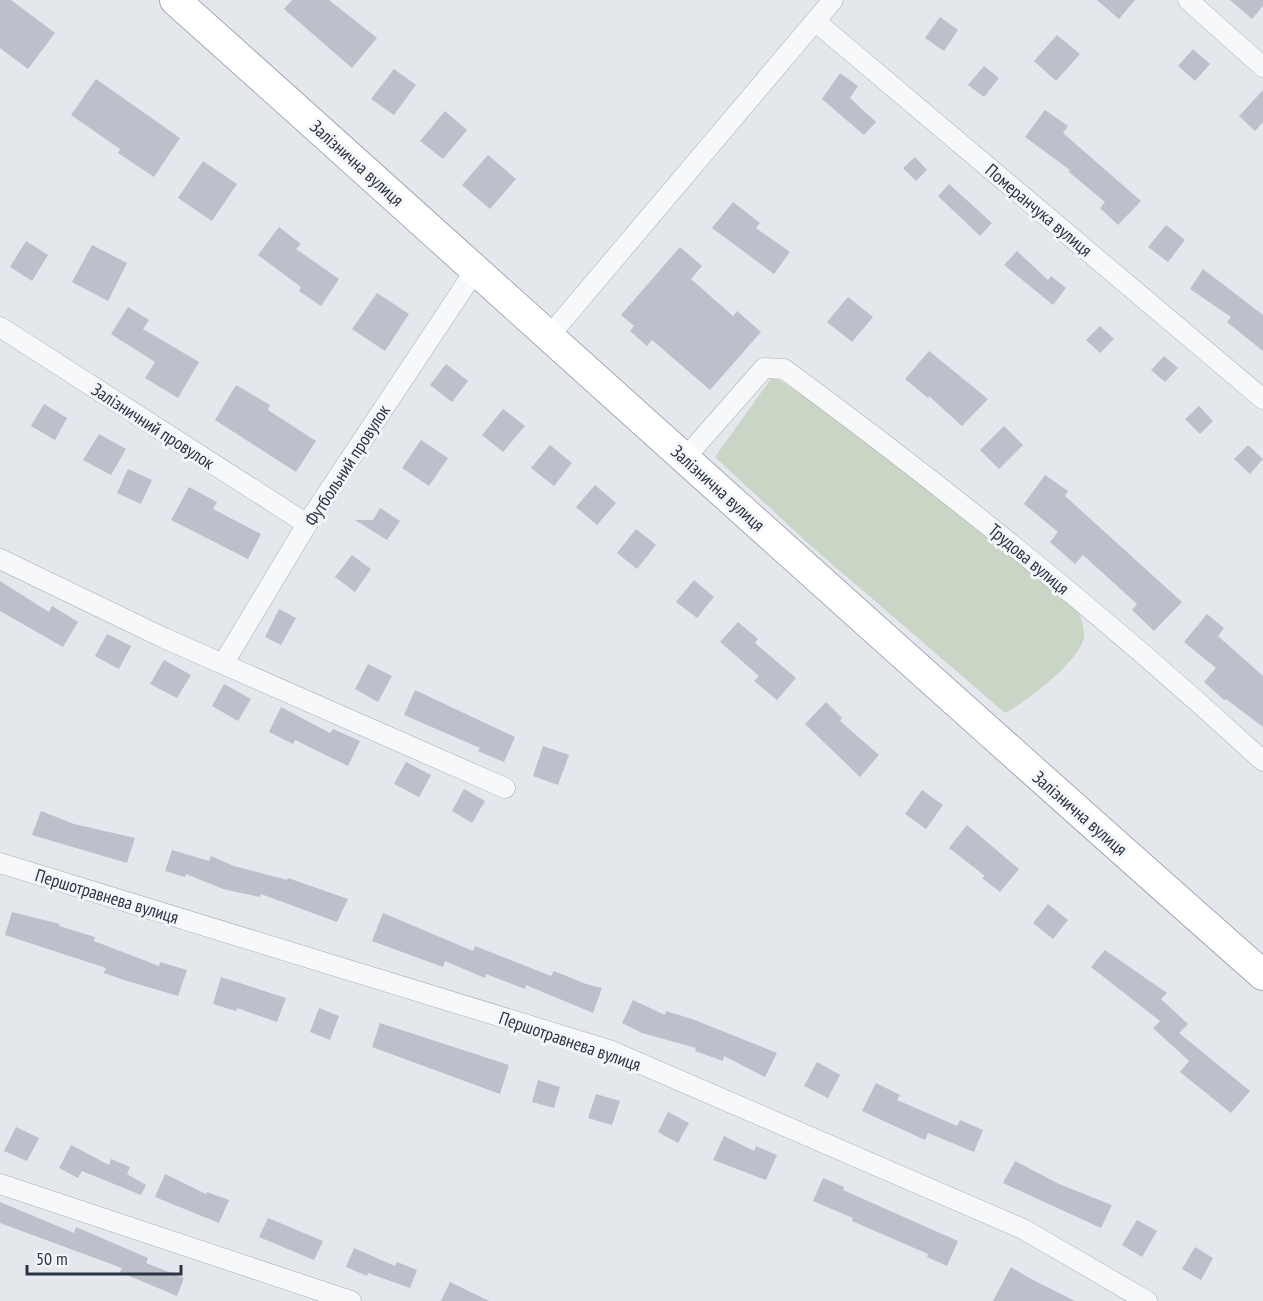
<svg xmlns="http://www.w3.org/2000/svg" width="1263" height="1301" font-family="'PT Sans Narrow',sans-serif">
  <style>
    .green { fill: #c9d6c5 }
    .building { fill: #bbc0ca }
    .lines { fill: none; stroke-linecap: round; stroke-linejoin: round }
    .minor-casing { stroke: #a9aeb7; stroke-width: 21 }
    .primary-casing { stroke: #a3abb8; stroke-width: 32 }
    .minor { stroke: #f7f8fa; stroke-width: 20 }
    .primary { stroke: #fff; stroke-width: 30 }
    .labels { text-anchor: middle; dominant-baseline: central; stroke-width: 6; stroke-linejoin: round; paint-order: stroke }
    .street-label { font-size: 18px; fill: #2b3445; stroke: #f4f6f9 }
  </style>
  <rect width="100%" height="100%" fill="#e4e7ec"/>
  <path class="green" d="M773 376 847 425 1078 609C1080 617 1085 629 1084 637 1081 660 1025 703 1005 713L810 545 715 457Z"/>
  <g class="building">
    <path d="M0 0H11L55 33 28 69 0 48Z"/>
    <path d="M292 0H329L377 38 352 68 284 9Z"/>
    <path d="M1097 0H1135L1119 19Z"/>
    <path d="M1230 0H1263V6L1252 19Z"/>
    <path d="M940 17 958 30 944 51 925 38Z"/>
    <path d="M1057 35 1080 54 1056 81 1034 61Z"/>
    <path d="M1193 49 1210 64 1195 81 1178 66Z"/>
    <path d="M984 66 999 78 984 97 968 85Z"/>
    <path d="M394 69 416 85 394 115 371 99Z"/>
    <path d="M840 73 858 86 850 98 876 122 864 135 822 99Z"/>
    <path d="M96 79 180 138 154 177 118 153 120 149 71 115Z"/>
    <path d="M1263 90V122L1255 131 1239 116Z"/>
    <path d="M1045 110 1068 126 1063 133 1141 201 1118 225 1100 208 1105 202 1069 172 1070 170 1025 137Z"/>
    <path d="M445 111 467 130 443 159 420 141Z"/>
    <path d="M488 155 516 179 490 209 462 185Z"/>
    <path d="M915 157 927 170 916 181 903 168Z"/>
    <path d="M203 161 237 184 212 221 178 198Z"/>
    <path d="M949 184 992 223 980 236 938 196Z"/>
    <path d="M733 202 760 223 756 228 790 252 774 274 712 228Z"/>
    <path d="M1166 225 1185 240 1168 262 1148 247Z"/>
    <path d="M279 227 301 244 296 249 339 279 321 306 299 291 301 287 258 255Z"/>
    <path d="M26 241 48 255 32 281 10 267Z"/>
    <path d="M92 245 127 263 108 301 72 282Z"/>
    <path d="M680 247 702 266 691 279 733 316 737 311 761 332 710 390 652 340 647 346 630 331 634 326 621 315Z"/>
    <path d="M1017 251 1048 280 1051 276 1066 288 1053 305 1004 265Z"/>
    <path d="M1203 269 1263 315V351L1227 322 1231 317 1190 289Z"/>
    <path d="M377 293 409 314 385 351 352 329Z"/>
    <path d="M848 297 873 317 852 342 827 322Z"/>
    <path d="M128 307 149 320 143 329 199 362 178 398 145 378 155 362 111 334Z"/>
    <path d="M1100 326 1114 339 1100 353 1086 340Z"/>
    <path d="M929 351 988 399 962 426 929 396 928 398 905 379Z"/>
    <path d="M1164 356 1178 368 1165 382 1151 370Z"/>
    <path d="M446 364 468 381 452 402 430 385Z"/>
    <path d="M236 385 270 405 268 410 316 441 296 472 215 420Z"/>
    <path d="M44 404 67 418 55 440 31 426Z"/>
    <path d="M1199 406 1213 421 1200 434 1185 419Z"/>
    <path d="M503 409 525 426 503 452 482 435Z"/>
    <path d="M1004 426 1023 445 999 469 980 450Z"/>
    <path d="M99 434 126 449 111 475 83 460Z"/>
    <path d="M421 440 448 458 429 486 402 468Z"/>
    <path d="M550 445 572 463 554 486 531 468Z"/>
    <path d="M1248 445 1263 459 1250 474 1234 459Z"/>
    <path d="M128 469 152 480 141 504 117 493Z"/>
    <path d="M1045 475 1068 491 1065 496 1182 602 1154 631 1132 610 1137 604 1083 555 1075 564 1050 542 1058 532 1024 504Z"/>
    <path d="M595 485 616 503 597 525 576 507Z"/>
    <path d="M189 487 217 502 213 509 261 534 248 559 171 520Z"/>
    <path d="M380 508 400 521 387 540 355 520H373Z"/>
    <path d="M636 529 656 545 637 569 617 553Z"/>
    <path d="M352 555 371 569 355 592 335 577Z"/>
    <path d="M694 580 714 597 697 618 676 602Z"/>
    <path d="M0 581 49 612 52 606 78 622 63 647 0 611Z"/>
    <path d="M279 609 296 618 281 645 265 637Z"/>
    <path d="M1207 614 1224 628 1218 636 1263 676V727L1226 699 1224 700 1204 682 1216 668 1184 642Z"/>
    <path d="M738 622 758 639 755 643 796 678 777 700 754 681 759 676 720 642Z"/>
    <path d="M107 634 131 646 119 669 95 656Z"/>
    <path d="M164 660 191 675 177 698 150 684Z"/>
    <path d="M368 664 392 676 378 702 355 689Z"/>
    <path d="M224 684 251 699 238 721 212 706Z"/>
    <path d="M415 690 515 737 504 762 478 751 480 748 404 715Z"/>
    <path d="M826 702 842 718 840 721 879 755 860 777 805 724Z"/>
    <path d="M281 707 330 733 333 729 360 741 348 766 295 740 293 744 269 732Z"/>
    <path d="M543 746 569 755 558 785 533 776Z"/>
    <path d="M406 762 431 775 419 797 394 784Z"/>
    <path d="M464 789 485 801 472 823 452 811Z"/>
    <path d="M922 790 943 805 926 829 905 814Z"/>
    <path d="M41 811 74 824 135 838 127 863 32 835Z"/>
    <path d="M967 825 1019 869 1000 892 982 878 985 876 949 848Z"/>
    <path d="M172 850 209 861 211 856 234 866 287 880 288 878 348 899 337 922 261 894 260 897 223 889 186 874 185 877 165 871Z"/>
    <path d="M1048 904 1068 920 1053 939 1033 923Z"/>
    <path d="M12 912 60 924 59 926 95 937 94 941 159 966 160 962 187 970 178 996 124 980 104 973 106 968 5 935Z"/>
    <path d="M383 913 473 951 475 946 551 976 554 971 586 984 602 988 593 1013 526 985 525 989 486 974 485 978 445 961 443 967 372 941Z"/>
    <path d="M1105 950 1167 993 1161 999 1188 1024 1179 1033 1250 1091 1231 1113 1180 1072 1189 1061 1153 1028 1160 1021 1091 967Z"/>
    <path d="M221 977 286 998 277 1022 237 1008 236 1011 213 1004Z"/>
    <path d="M633 1000 665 1015 666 1011 692 1019 777 1053 765 1077 724 1056 723 1061 695 1051 696 1048 642 1033 622 1023Z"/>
    <path d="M319 1008 339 1016 330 1040 310 1032Z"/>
    <path d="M380 1023 509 1065 500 1094 372 1047Z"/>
    <path d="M817 1062 840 1075 828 1098 804 1086Z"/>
    <path d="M538 1080 560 1087 554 1108 532 1102Z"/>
    <path d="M876 1083 900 1095 897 1100 957 1126 960 1120 983 1130 974 1152 928 1133 925 1140 862 1111Z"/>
    <path d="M596 1094 620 1101 612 1125 588 1118Z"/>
    <path d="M668 1112 689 1123 678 1143 658 1132Z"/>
    <path d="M16 1127 39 1138 27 1161 4 1151Z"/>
    <path d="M724 1136 754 1151 756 1146 777 1155 766 1180 713 1160Z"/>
    <path d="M71 1145 109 1165 111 1159 130 1167 127 1174 146 1185 141 1195 82 1171 78 1178 59 1168Z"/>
    <path d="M1015 1161 1059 1184 1112 1205 1101 1228 1003 1183Z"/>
    <path d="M165 1174 206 1194 207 1192 229 1200 219 1223 155 1197Z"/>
    <path d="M823 1178 844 1187 843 1190 958 1241 947 1266 927 1257 928 1254 852 1221 853 1218 813 1201Z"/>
    <path d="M0 1202 74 1233 76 1227 148 1258 146 1263 184 1278 177 1296 120 1272 122 1268 0 1223Z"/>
    <path d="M268 1218 323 1241 314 1260 259 1237Z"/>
    <path d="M1137 1220 1157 1231 1142 1257 1122 1245Z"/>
    <path d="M1195 1247 1213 1258 1201 1280 1182 1269Z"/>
    <path d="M354 1248 395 1266 397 1262 417 1270 410 1288 368 1273 367 1276 346 1267Z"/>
    <path d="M1011 1267 1031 1279 1075 1301H993Z"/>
    <path d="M450 1282 489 1301H441Z"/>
  </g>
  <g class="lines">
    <g class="minor-casing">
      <g id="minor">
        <path d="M1188 0 1263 67"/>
        <path d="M815 21 1263 399"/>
        <path d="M0 327 307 524"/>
        <path d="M550 335 833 0"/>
        <path d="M685 458 764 368 784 369C950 491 1111 621 1263 761"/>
        <path d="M0 559 164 638 505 788"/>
        <path d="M223 664 307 524 476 269"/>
        <path d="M0 863 609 1050 1023 1229 1147 1301"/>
        <path d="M0 1184 351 1301"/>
      </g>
    </g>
    <g class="primary-casing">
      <path id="primary" d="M175 0C538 325 898 653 1263 975"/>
    </g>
    <use href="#minor" class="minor"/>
    <use href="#primary" class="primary"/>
  </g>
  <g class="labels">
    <g class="street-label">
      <text transform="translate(357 163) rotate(42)">Залізнична вулиця</text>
      <text transform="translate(1039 210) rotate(40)">Померанчука вулиця</text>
      <text transform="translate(153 426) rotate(33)">Залізничний провулок</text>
      <text transform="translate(347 465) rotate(-57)">Футбольний провулок</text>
      <text transform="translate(718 488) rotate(42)">Залізнична вулиця</text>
      <text transform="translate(1029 559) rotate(40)">Трудова вулиця</text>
      <text transform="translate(1080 813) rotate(41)">Залізнична вулиця</text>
      <text transform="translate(107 896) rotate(17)">Першотравнева вулиця</text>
      <text transform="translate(570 1041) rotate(19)">Першотравнева вулиця</text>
    </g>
  </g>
  <path d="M27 1265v9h154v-9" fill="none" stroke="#2b3445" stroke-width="3"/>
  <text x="36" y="1265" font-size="18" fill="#2b3445" stroke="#f4f6f9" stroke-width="4.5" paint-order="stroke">50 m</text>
</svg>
